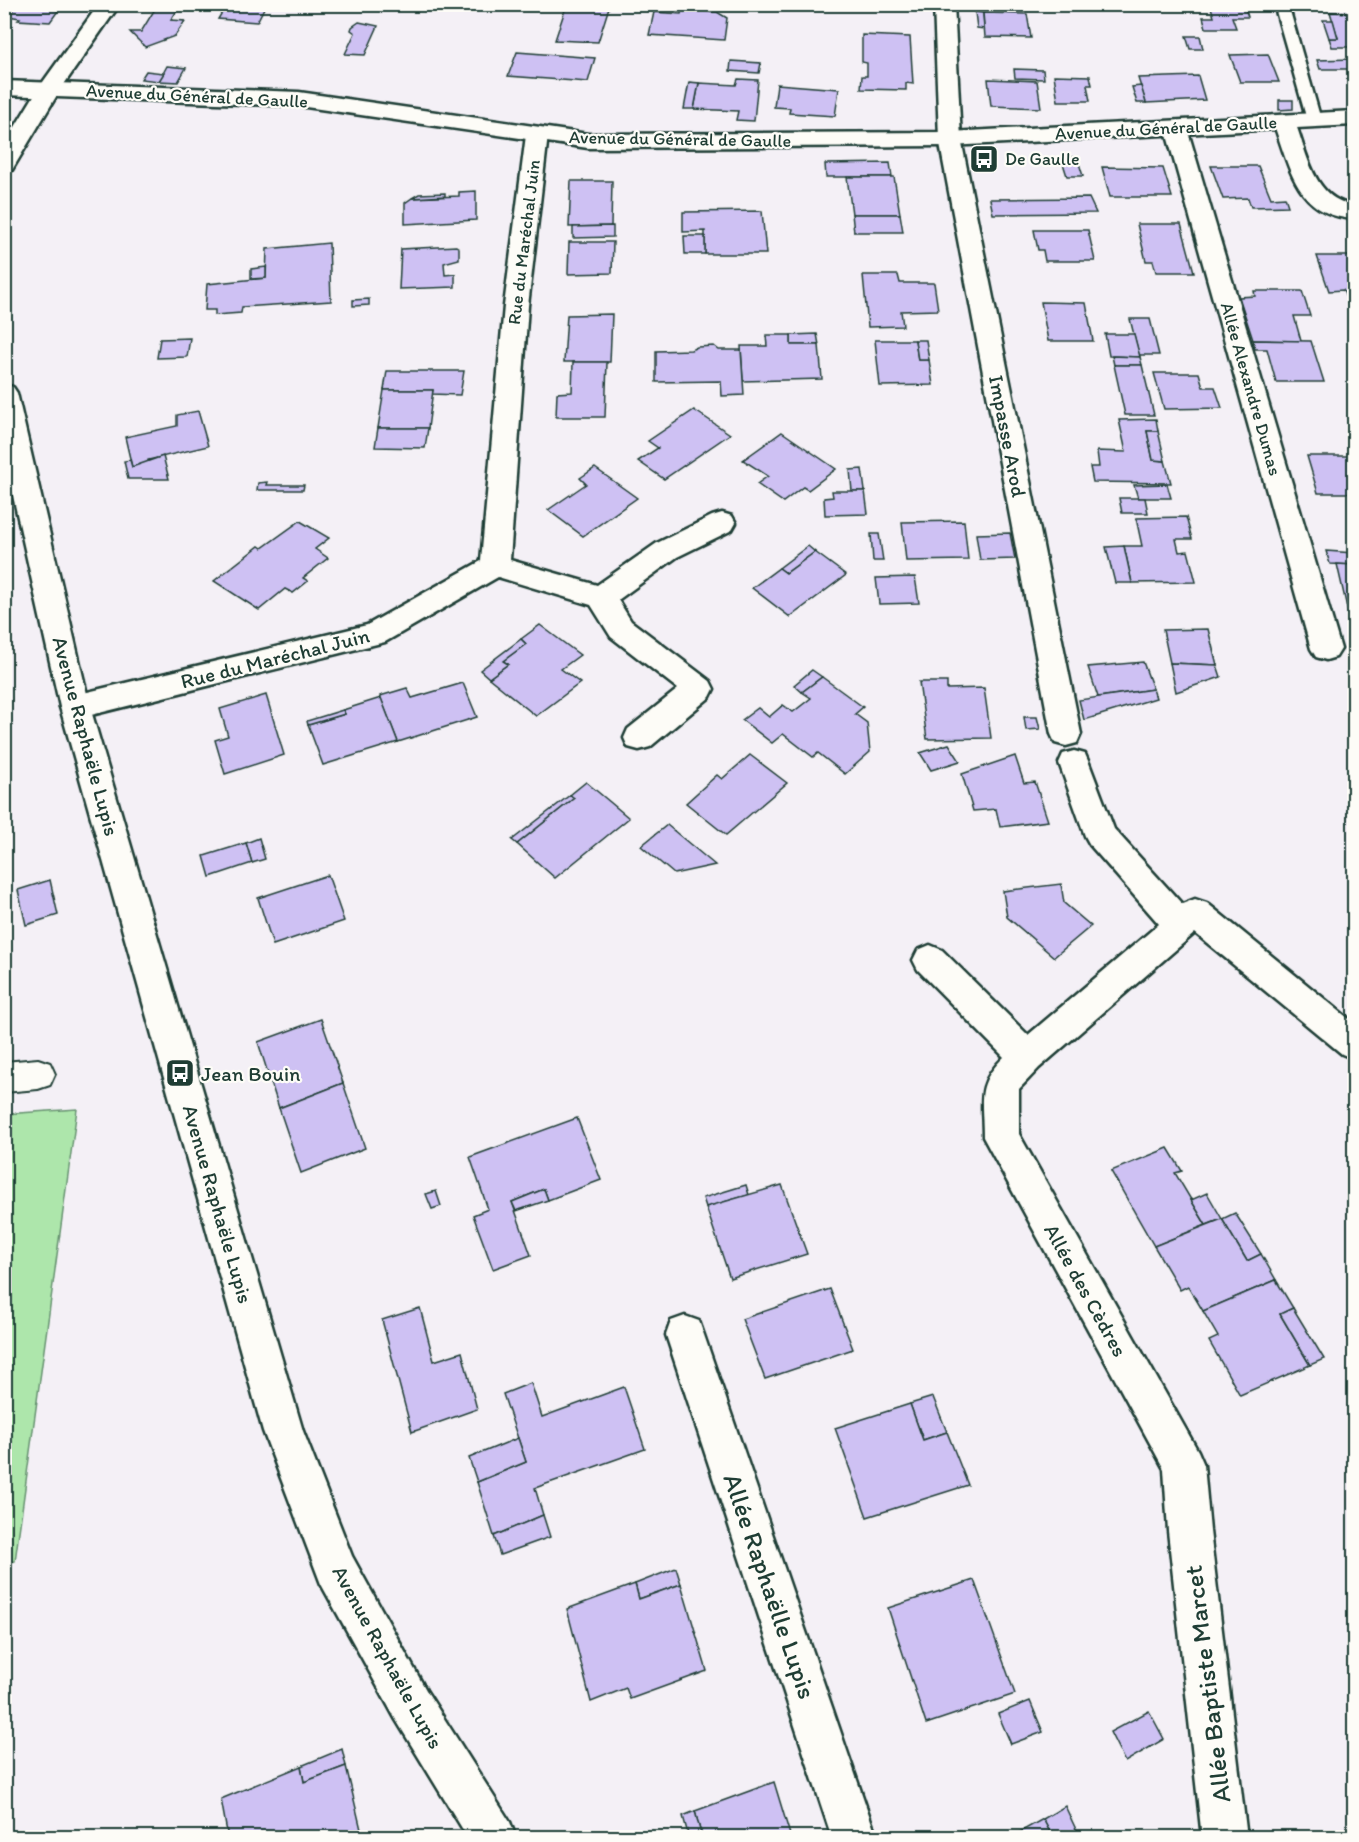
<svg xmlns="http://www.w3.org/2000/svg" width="1359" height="1842" font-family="Itim,sans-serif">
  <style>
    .green { fill: #ade6ab; stroke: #669270; stroke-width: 1.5 }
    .building { fill: #cec1f3; stroke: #1f3d34; stroke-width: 1.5 }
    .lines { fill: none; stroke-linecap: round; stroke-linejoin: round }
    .service-casing { stroke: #1f3d34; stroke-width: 5 }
    .pedestrian-casing { stroke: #1f3d34; stroke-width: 4 }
    .minor-casing { stroke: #1f3d34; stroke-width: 5 }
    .tertiary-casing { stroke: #1f3d34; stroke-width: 5 }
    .secondary-casing { stroke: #1f3d34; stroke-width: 5 }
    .service { fill: #fdfcf7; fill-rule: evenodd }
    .pedestrian { fill: #fdfcf7; fill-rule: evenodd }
    .minor { fill: #fdfcf7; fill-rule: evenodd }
    .tertiary { fill: #fdfcf7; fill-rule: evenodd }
    .secondary { fill: #fdfcf7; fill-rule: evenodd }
    .labels { text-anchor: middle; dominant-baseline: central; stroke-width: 4.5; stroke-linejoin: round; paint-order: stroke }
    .far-street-label { font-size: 18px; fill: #1f3d34; stroke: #fdfcf7 }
    .far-poi-label { font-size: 18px; fill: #1f3d34; stroke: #fdfcf7; text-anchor: start }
    .street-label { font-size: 21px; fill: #1f3d34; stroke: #fdfcf7 }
    .poi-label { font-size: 21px; fill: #1f3d34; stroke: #fdfcf7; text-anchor: start }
    .near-street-label { font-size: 26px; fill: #1f3d34; stroke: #fdfcf7 }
  </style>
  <rect width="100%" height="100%" fill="#f4f0f6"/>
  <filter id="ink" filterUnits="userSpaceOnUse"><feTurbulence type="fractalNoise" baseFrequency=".0167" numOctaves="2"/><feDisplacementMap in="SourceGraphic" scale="12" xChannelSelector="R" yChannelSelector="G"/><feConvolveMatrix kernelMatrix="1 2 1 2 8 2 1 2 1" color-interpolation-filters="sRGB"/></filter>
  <g filter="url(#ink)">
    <path class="green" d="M77 1109 15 1561 5 1562V1114Z"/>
    <g class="building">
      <path d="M17 4H63L50 22 18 20 20 18 8 16Z"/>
      <path d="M153 4H185L178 9 171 20 185 21 175 36 145 47 130 32H141L155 9H150Z"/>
      <path d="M227 4H266L257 22 218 19Z"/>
      <path d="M567 4H610L598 42 555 40Z"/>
      <path d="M1210 4H1244L1248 17H1232L1236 28H1206L1203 17H1214Z"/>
      <path d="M682 10 717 12 727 18 724 40 649 35 654 12 681 14Z"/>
      <path d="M975 12 983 13 984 29 977 28Z"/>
      <path d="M1330 12 1354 13V47H1332L1329 38H1338Z"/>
      <path d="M983 13 1027 14 1031 38 985 37Z"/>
      <path d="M1323 20H1333L1338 38H1329Z"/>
      <path d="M359 22 378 26 365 55 345 54 355 33 351 30 352 27Z"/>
      <path d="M862 35 910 37 913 84 906 83V90L861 89 862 76H867V63L862 62Z"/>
      <path d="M1186 36H1200L1203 49H1190Z"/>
      <path d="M517 52 595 58 588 82 508 76Z"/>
      <path d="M1268 54 1279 82H1240L1230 55Z"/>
      <path d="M1354 59V69H1320L1317 60Z"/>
      <path d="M731 61 761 63 759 73 730 71Z"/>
      <path d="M167 66 186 68 178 82 159 81Z"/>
      <path d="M1014 69 1043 70 1044 79 1015 78Z"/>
      <path d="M146 71 164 73 159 81 141 79Z"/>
      <path d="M1054 75 1090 76 1092 85H1087L1090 101H1058Z"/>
      <path d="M1198 76 1205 100 1146 103 1138 78Z"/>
      <path d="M738 79 758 80 754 121 736 120 738 111 694 109 699 83 736 85Z"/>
      <path d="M988 79 1037 81 1041 108 991 106Z"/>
      <path d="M689 82 699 83 694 109H684Z"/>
      <path d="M777 84 839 89 835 116 789 113 790 108 774 107Z"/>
      <path d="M1141 86 1146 103H1137L1132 87Z"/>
      <path d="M1279 100H1293V109L1279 110Z"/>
      <path d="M1061 157H1077L1083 176H1067Z"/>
      <path d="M890 163 892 177H826L825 164Z"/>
      <path d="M1211 166H1258L1271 198 1285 197 1288 206 1251 207 1248 198 1223 199Z"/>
      <path d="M1102 167 1163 168 1172 197H1110Z"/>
      <path d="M847 177H894L900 214H852Z"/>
      <path d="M571 181H612L611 226 569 227Z"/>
      <path d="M476 191V220L405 224V203L412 198 459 196V192Z"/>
      <path d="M445 193V196L412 198 419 194Z"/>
      <path d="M1089 198 1096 213 993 214 990 199Z"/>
      <path d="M762 211 766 254H705V231L683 232V212Z"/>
      <path d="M852 214H900L903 232H854Z"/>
      <path d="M1137 224H1181L1194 272H1156L1153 261H1146Z"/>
      <path d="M613 226V237L573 238V227Z"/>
      <path d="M1034 230H1088L1095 261H1045L1043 250H1038Z"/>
      <path d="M684 236H705V254H685Z"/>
      <path d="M569 242H613L612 273 568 274Z"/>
      <path d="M329 243 331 301 242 307 241 313 215 315V310H205L207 284 266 278 267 249Z"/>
      <path d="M456 246 459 248V259L444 263 445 275 455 274V287L399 289 401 249Z"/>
      <path d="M1317 256H1354V305H1349L1343 290 1329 291Z"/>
      <path d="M266 267V278L251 279V269Z"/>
      <path d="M863 275H898L900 283H934L938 310 901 311 903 326 868 327Z"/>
      <path d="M1254 291H1302L1310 316H1294L1301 341 1253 340 1239 297 1255 296Z"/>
      <path d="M369 299V305L353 306V300Z"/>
      <path d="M1041 302 1086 303 1093 341H1048Z"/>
      <path d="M612 314 610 362H564L567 315Z"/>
      <path d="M1130 319H1150L1159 355H1139Z"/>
      <path d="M817 334 819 345H791V335Z"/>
      <path d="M1105 334H1134L1140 357 1109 356Z"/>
      <path d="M766 335H791V345H819L822 379 743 381 741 346H767Z"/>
      <path d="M190 338 187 357 157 358 160 339Z"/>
      <path d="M875 340H915L918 360H929L933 385 880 386Z"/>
      <path d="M915 340H926L929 360H918Z"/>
      <path d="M1253 340 1311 341 1324 382H1276L1267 349H1255Z"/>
      <path d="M714 346 719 350H741L744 395 722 396 721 381 656 382V351L691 350 697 347Z"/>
      <path d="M1112 356 1140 357 1142 365H1114Z"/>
      <path d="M573 362H607L605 417H556L557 393 572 392Z"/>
      <path d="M1114 365H1142L1154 415H1125Z"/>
      <path d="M387 371H464L460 395 432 394 433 390H384Z"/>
      <path d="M1154 373H1199L1203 387H1215L1222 408 1164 409Z"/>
      <path d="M384 390H433L428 428H378Z"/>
      <path d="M694 410 730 434 664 479 638 461 658 448 648 441Z"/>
      <path d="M198 411 208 446 148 460V463L132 467 125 437 177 426V415Z"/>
      <path d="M1156 419 1158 431H1147L1153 460 1165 461 1171 483 1093 482 1090 467H1099L1097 451 1126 452 1119 420Z"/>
      <path d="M378 428H428L425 448 375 447Z"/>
      <path d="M1147 431H1158L1165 461 1153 460Z"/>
      <path d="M782 432 836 469 808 490 803 487 783 502 757 484 768 476 743 460Z"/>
      <path d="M163 456 169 479H128L124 461 130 460 132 467Z"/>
      <path d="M1307 456H1352L1354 464V493H1318Z"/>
      <path d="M595 468 637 498 583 536 548 510 586 484 580 478Z"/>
      <path d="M862 469 865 491H852L850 470Z"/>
      <path d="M267 482 266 485H304L303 490H257L258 483Z"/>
      <path d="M1167 484 1171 498H1138L1134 485Z"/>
      <path d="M832 491H865L868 514 825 515 824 498 833 497Z"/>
      <path d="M1119 498H1145L1148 513H1122Z"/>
      <path d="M1186 517 1192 539H1176L1179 552 1188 551 1196 582 1132 583 1124 546H1142L1136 518Z"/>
      <path d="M300 521 329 538 315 549 328 558 303 578 308 581 293 593 285 589 259 610 214 581 259 546 262 548Z"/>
      <path d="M964 521 968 560 906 561 902 522Z"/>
      <path d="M1010 533 1015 559 980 560 976 534Z"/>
      <path d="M871 534H879L883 561H873Z"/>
      <path d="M808 546 815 552 786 573 779 568Z"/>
      <path d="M1124 546 1132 583H1115L1106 547Z"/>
      <path d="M1326 551 1354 553V565L1330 564Z"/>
      <path d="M815 552 846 575 790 617 752 588 779 568 786 573Z"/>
      <path d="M1337 564 1354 565V629L1352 630Z"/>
      <path d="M915 577 919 603 879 604 876 578Z"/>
      <path d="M540 625 580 655 561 669 580 683 536 716 489 678 508 664 503 661 526 644 521 639Z"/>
      <path d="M1208 629 1217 665 1170 663 1163 630Z"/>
      <path d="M521 639 526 644 503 661 508 664 489 678 480 670Z"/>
      <path d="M1143 662 1153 689 1098 697 1088 667Z"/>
      <path d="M1170 663 1217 665 1221 677 1176 692Z"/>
      <path d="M812 670 822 677 802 692 794 685Z"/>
      <path d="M822 677 863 707 855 714 867 723 870 752 845 774 818 753 813 757 783 734 772 743 742 720 758 708 769 717 783 705 793 712 811 698 802 692Z"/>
      <path d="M919 682H947V689L984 688 991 738 927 739Z"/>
      <path d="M463 683 477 717 398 742 380 696 407 688 412 698Z"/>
      <path d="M1153 689 1156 698 1084 720 1079 700Z"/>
      <path d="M266 695 284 755 225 774 215 740 228 736 220 709Z"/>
      <path d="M381 698 398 742 323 765 308 725 345 714 343 710Z"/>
      <path d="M343 710 345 714 308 725 307 721Z"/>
      <path d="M1024 717H1037L1040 729 1026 730Z"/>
      <path d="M949 744 960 761 931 770 920 753Z"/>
      <path d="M750 755 787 783 726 835 686 803 717 775 722 779Z"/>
      <path d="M1015 756 1024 783 1035 782 1048 821 1000 827 996 809 973 811 962 774Z"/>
      <path d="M586 782 629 818 555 878 517 844 574 798 570 795Z"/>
      <path d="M570 795 574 798 517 844 512 840Z"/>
      <path d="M667 825 715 865 674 874 641 846Z"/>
      <path d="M259 838 265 859 252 863 246 843Z"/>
      <path d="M246 843 252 863 210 877 204 856Z"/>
      <path d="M328 875 344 921 273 945 258 898Z"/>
      <path d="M50 880 58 915 26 925 18 890Z"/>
      <path d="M1061 884 1064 903 1091 926 1054 957 1007 917 1003 891Z"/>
      <path d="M321 1019 343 1083 279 1108 258 1042Z"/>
      <path d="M343 1083 365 1148 301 1173 279 1108Z"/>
      <path d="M577 1118 601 1180 548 1200 544 1189 512 1202 531 1255 493 1269 473 1215 488 1209 470 1157Z"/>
      <path d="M1168 1148 1182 1171 1175 1173 1206 1225 1154 1246 1111 1171Z"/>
      <path d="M746 1185 749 1195 706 1207 703 1198Z"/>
      <path d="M782 1185 807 1254 730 1278 706 1207Z"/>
      <path d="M544 1189 548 1200 516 1211 512 1202Z"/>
      <path d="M436 1191 441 1206 432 1209 426 1194Z"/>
      <path d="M1207 1193 1222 1219 1206 1225 1191 1200Z"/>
      <path d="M1235 1213 1261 1254 1247 1261 1222 1219Z"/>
      <path d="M1222 1219 1247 1261 1261 1254 1276 1280 1203 1311 1188 1286 1180 1290 1154 1246Z"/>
      <path d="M1276 1280 1293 1308 1280 1314 1310 1365 1240 1395 1209 1341 1218 1337 1203 1311Z"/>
      <path d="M830 1289 853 1349 765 1379 742 1319Z"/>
      <path d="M420 1308 434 1361 462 1352 477 1409 412 1432 382 1320Z"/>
      <path d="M1293 1308 1324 1359 1310 1365 1280 1314Z"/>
      <path d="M531 1383 542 1417 624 1387 645 1449 535 1488 543 1515 494 1536 477 1482 526 1462 503 1394Z"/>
      <path d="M933 1397 947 1432 923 1440 910 1404Z"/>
      <path d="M910 1404 923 1440 947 1432 968 1485 867 1517 835 1428Z"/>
      <path d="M518 1438 526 1462 477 1482 469 1458Z"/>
      <path d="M543 1515 550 1537 500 1555 494 1536Z"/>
      <path d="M676 1568 681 1584 639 1599 635 1584Z"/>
      <path d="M974 1580 1015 1694 926 1724 888 1608Z"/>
      <path d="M635 1584 639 1599 681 1584 707 1671 630 1699 626 1688 591 1702 567 1609Z"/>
      <path d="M1030 1701 1043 1732 1011 1744 998 1714Z"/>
      <path d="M1149 1711 1164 1739 1125 1762 1110 1732Z"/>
      <path d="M342 1749 346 1766 304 1782 301 1766Z"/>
      <path d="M301 1766 304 1782 346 1766 363 1838H228L221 1799Z"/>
      <path d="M774 1782 791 1838H702L695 1811Z"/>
      <path d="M1065 1806 1080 1838H1053L1043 1819Z"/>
      <path d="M695 1811 702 1838H689L683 1816Z"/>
      <path d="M1043 1819 1053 1838H1009Z"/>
    </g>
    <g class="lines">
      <g class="service-casing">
        <path id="service" d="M1274 4H1288L1321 120 1319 123 1314 124 1307 120Z"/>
      </g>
      <g class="pedestrian-casing">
        <path id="pedestrian" d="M38 1059 50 1063 55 1074 50 1085 38 1089 4 1092V1062Z"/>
      </g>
      <g class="minor-casing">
        <g id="minor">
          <path d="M934 4H954L961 139 1081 734 1077 743 1066 746 1055 743 1051 734 939 139Z"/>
          <path d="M1284 115 1292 117 1295 122C1307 154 1314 200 1354 205V219C1296 215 1290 168 1273 122L1276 117Z"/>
          <path d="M1176 121 1184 123 1187 128 1341 649 1336 657 1326 660 1316 657 1311 649 1165 128 1168 123Z"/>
          <path d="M537 128 545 130 548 135 528 306 510 560 597 585 657 543 712 516 722 513 732 516 736 523 732 530 677 557 618 600 631 621 710 681 714 689 710 697 650 747 639 750 628 747 624 738 628 729 678 689 611 637 591 605 498 577 385 642 75 719 64 715 60 707 64 699 75 695 367 625 481 561 504 306 526 135 529 130Z"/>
          <path d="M1074 751 1085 754 1089 763 1114 829 1182 904 1195 899 1207 903 1354 1023V1059L1342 1054 1195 933 1039 1068 1019 1089V1134L1198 1451 1204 1465 1210 1531 1247 1838H1202L1168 1531 1164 1469 983 1137C983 1100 975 1085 1004 1057L918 970 913 960 918 950 930 945 942 950 1028 1035 1159 924 1090 845 1085 836 1059 763 1063 754Z"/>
          <path d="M685 1316 699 1321 704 1335 877 1838H832L666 1335 671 1321Z"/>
        </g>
      </g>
      <g class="tertiary-casing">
        <g id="tertiary">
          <path d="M99 4H120L60 90 12 170 4 172V145L38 89Z"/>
          <path d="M4 384 13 387 17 393 90 707 303 1431 352 1556 426 1690 510 1822 516 1838H468L396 1720 321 1584 263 1431 60 707 4 455Z"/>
        </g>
      </g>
      <g class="secondary-casing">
        <path id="secondary" d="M4 81 299 92 588 134 950 132 1354 111V125L950 146 588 148 299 106 4 95Z"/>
      </g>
      <use href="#service" class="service"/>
      <use href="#pedestrian" class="pedestrian"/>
      <use href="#minor" class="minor"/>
      <use href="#tertiary" class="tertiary"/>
      <use href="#secondary" class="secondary"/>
    </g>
  </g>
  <defs>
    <g id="bus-square" transform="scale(1.5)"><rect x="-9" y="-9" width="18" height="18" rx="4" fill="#1f3d34" stroke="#fdfcf7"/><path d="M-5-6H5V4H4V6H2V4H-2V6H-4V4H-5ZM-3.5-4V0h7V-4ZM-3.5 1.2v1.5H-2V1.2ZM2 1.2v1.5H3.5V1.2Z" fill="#fff"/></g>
  </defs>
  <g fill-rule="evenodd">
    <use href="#bus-square" x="984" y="159"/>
    <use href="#bus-square" x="180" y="1073"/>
  </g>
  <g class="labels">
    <g class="far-street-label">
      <text transform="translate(197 96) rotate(3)">Avenue du Général de Gaulle</text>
      <text transform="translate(1166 128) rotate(-3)">Avenue du Général de Gaulle</text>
      <text transform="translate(680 139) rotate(1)">Avenue du Général de Gaulle</text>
      <text transform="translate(524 242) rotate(-83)">Rue du Maréchal Juin</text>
      <text transform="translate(1251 389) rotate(74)">Allée Alexandre Dumas</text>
    </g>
    <g class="far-poi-label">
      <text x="1005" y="159">De Gaulle</text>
    </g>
    <g class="street-label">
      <text transform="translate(1008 436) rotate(79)">Impasse Arod</text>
      <text transform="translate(275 658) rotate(-14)">Rue du Maréchal Juin</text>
      <text transform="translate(86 736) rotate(75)">Avenue Raphaële Lupis</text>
      <text transform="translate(218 1204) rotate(74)">Avenue Raphaële Lupis</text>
      <text transform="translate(1086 1290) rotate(61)">Allée des Cèdres</text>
      <text transform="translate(388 1657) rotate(61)">Avenue Raphaële Lupis</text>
    </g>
    <g class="poi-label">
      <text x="201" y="1073">Jean Bouin</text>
    </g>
    <g class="near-street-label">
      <text transform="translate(770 1586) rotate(71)">Allée Raphaëlle Lupis</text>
      <text transform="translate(1207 1684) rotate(-97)">Allée Baptiste Marcet</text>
    </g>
  </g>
  <rect width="1359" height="1842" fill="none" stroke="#fdfcf7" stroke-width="24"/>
  <rect x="12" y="12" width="1335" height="1818" fill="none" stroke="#1f3d34" stroke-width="2" filter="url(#ink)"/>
</svg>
